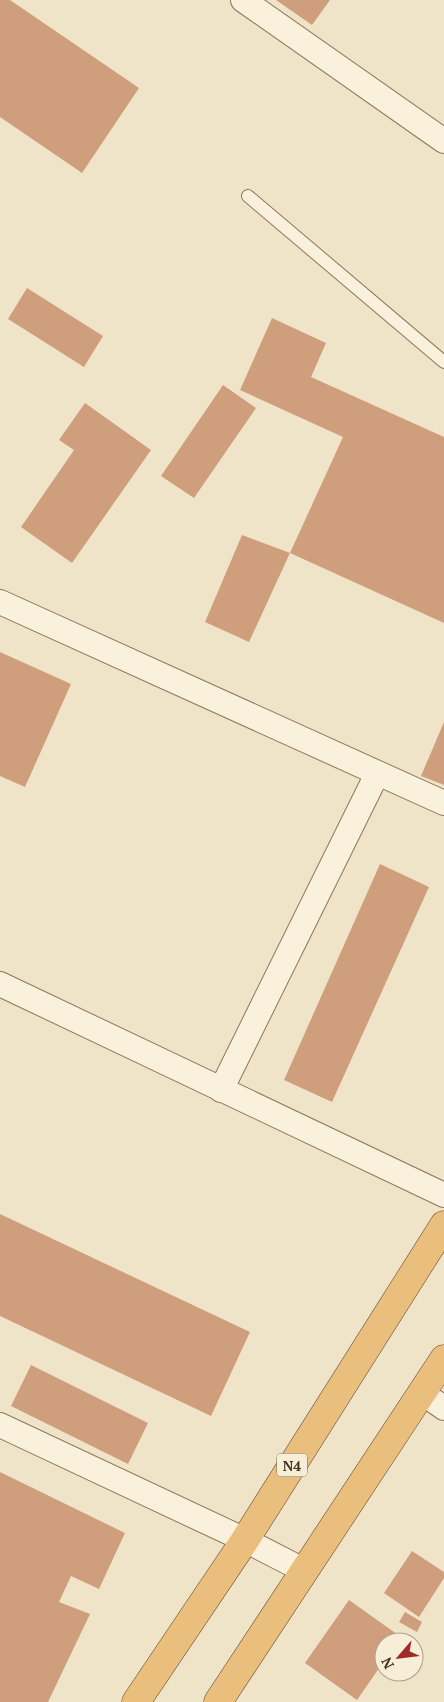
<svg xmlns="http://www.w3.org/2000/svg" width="444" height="1702" font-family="'PT Serif',serif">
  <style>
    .building { fill: #cf9f7d }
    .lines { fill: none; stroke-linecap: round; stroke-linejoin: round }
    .service-casing { stroke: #8d765c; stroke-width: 14 }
    .minor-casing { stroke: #8d765c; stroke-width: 26 }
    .trunk-casing { stroke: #5b4430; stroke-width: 29 }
    .service { stroke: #faf1dc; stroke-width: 12 }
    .minor { stroke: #faf1dc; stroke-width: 24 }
    .trunk { stroke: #eabe7c; stroke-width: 28 }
    .labels { text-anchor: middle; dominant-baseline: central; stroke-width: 4.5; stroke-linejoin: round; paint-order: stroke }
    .shield { fill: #f7eed8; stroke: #756857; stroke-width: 1 }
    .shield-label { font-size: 14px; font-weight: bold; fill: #3d2e20 }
  </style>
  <rect width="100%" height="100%" fill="#f0e4c8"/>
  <g class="building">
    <path d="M0 0H10L139 88 82 173 0 117Z"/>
    <path d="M276 0H330L312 25Z"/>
    <path d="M27 288 103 336 84 367 8 319Z"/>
    <path d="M272 318 326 343 311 377 444 437V623L290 553 343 437 240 390Z"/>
    <path d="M223 385 256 408 194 498 161 476Z"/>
    <path d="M85 403 151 450 72 563 21 527 74 450 59 440Z"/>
    <path d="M242 535 290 553 249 642 205 622Z"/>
    <path d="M0 652 71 684 25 787 0 776Z"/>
    <path d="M444 722V785L421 776Z"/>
    <path d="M380 864 429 887 332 1102 284 1080Z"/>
    <path d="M0 1214 250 1332 211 1416 0 1316Z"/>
    <path d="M31 1365 148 1423 128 1464 11 1406Z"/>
    <path d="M0 1472 125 1533 99 1589 71 1576 59 1602 90 1614 48 1702H0Z"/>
    <path d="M412 1551 444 1572V1578L419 1617 384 1593Z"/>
    <path d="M349 1600 401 1637 397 1642H384V1661L357 1700 305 1663Z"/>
    <path d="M405 1612 422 1622 417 1632 399 1622Z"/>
  </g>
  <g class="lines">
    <g class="service-casing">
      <path id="service" d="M248 196 444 362"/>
    </g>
    <g class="minor-casing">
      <g id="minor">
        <path d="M243 0 444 141"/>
        <path d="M0 602 444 803"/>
        <path d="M0 984 444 1195"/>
        <path d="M221 1090 377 774"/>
        <path d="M421 1392 444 1408"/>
        <path d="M0 1425 245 1540 305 1571"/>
      </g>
    </g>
    <g class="trunk-casing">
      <g id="trunk">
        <path d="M136 1702 245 1540 444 1225"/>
        <path d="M218 1702 444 1359"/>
      </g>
    </g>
    <use href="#service" class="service"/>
    <use href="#minor" class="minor"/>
    <use href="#trunk" class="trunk"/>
  </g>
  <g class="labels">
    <rect class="shield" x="277" y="1453.5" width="30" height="23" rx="4"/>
    <g class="shield-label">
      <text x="292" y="1465">N4</text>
    </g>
  </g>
  <g transform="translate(399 1657) rotate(242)"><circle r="24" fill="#f7eed8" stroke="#ada18e"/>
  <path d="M0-4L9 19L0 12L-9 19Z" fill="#9e2a2b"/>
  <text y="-8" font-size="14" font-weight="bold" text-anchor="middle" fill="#3d2e20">N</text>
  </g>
</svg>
